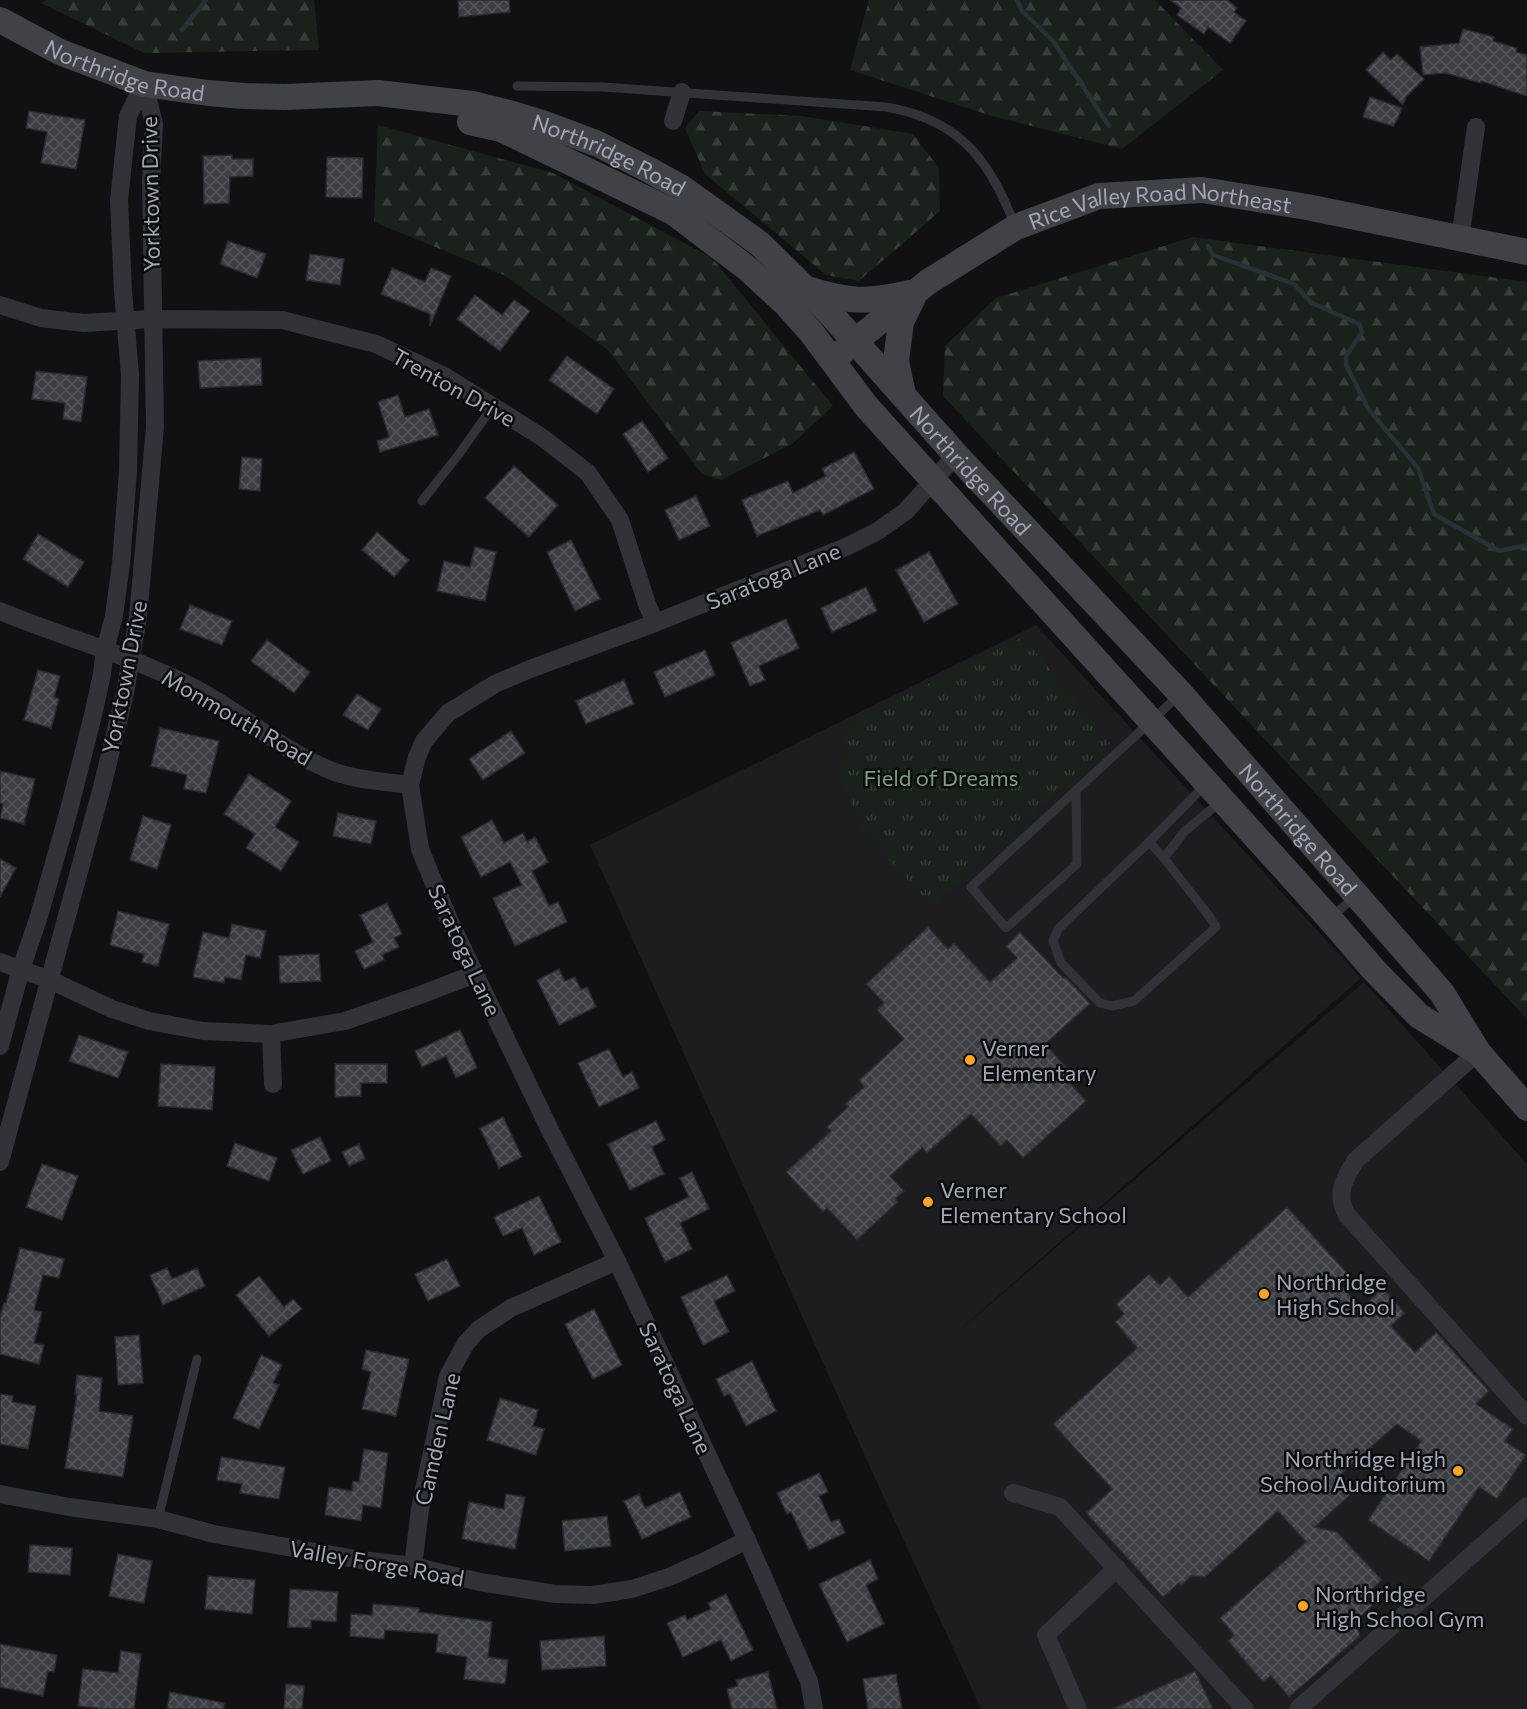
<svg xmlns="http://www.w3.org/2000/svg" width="1527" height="1709" font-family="Commissioner,sans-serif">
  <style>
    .built { fill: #1d1d20 }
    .forest { fill: url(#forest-firs) }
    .park { fill: url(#park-tufts) }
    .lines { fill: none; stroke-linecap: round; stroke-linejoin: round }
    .stream { stroke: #273137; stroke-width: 4.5 }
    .building { fill: url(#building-cross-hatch); stroke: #2b2b2f; stroke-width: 1.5 }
    .lane { stroke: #323338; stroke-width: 9 }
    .street { stroke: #323338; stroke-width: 18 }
    .secondary { stroke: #404248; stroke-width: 26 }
    .poi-dot { fill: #fca51f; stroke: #0c0c0e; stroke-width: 2 }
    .labels { text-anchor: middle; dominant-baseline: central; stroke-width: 5; stroke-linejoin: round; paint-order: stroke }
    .street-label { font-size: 22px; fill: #a1a8b4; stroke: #0c0c0e }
    .park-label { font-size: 22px; fill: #77a177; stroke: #0c0c0e }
    .poi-label { font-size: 22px; fill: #a1a8b4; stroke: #0c0c0e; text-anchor: start }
  </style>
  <defs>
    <pattern id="forest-firs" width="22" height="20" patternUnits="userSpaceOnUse" patternTransform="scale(1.5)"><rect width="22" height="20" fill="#19211a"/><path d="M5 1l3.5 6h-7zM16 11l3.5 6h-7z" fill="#373e39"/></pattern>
    <pattern id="park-tufts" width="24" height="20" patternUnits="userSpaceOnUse" patternTransform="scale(1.5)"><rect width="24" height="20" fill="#19211a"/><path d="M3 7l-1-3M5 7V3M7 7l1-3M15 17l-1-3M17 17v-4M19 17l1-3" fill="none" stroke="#373e39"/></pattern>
    <pattern id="building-cross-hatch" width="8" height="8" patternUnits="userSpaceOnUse" patternTransform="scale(1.5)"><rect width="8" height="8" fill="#3d3e43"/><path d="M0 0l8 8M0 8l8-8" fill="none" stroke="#56575c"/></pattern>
  </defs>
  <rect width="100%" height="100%" fill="#111113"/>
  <path class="built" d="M1036 625 1361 978 952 1337 1364 982 1527 1164V1709H981L864 1454 590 845Z"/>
  <g class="forest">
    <path d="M47 0H314L319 50 144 53 41 3Z"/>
    <path d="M869 0H1155L1223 70 1122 149 992 116 850 70Z"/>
    <path d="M699 111 802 116 913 134 939 168 940 211 859 281 826 275 705 174 685 128Z"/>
    <path d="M378 125 553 173 712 258 833 406 792 444 721 480 702 474 608 350 504 275 374 222Z"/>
    <path d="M1193 237 1527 282V1019L943 396 945 346 996 298Z"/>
  </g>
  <path class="park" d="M1023 637 1110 743 932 906 863 832 838 770 852 721Z"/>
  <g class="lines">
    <g class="stream">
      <path d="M1017 0 1022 11 1053 41 1109 126"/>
      <path d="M182 30 206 0"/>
      <path d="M1208 246 1213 255 1294 284 1312 303 1359 324 1362 332 1346 356V365L1369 410 1418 468 1434 514 1499 551 1527 545"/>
    </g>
  </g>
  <g class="building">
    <path d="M458 0H509L510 12 459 17Z"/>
    <path d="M1170 0H1227L1237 8 1234 12 1246 21 1230 43 1208 27 1204 34 1177 15 1181 8Z"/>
    <path d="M1463 29 1494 37 1493 41 1517 48 1516 52 1527 55V96L1481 81V83L1445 73 1423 75 1420 47 1459 43Z"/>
    <path d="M1383 52 1391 60 1397 54 1424 79 1406 97 1403 105 1366 70Z"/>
    <path d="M1370 97 1402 108 1397 120 1393 126 1363 117Z"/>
    <path d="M29 111 85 120 76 169 41 163 47 132 26 128Z"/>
    <path d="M232 155V159H253V176L230 177 229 203 204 204 203 156Z"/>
    <path d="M327 157 363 158 362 198 326 197Z"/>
    <path d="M228 241 266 254 257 278 220 264Z"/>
    <path d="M310 254 344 259 340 285 306 280Z"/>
    <path d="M392 268 425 282 431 268 451 276 430 326V314L381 294Z"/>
    <path d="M475 295 502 315 514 300 530 311 500 351 457 319Z"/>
    <path d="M567 356 614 389 597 414 549 380Z"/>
    <path d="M261 358 262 385 200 388 198 361Z"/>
    <path d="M36 371 87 377 81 422 63 419 65 403 32 399Z"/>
    <path d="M398 395 405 417 429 409 438 435 380 452 377 441 389 437 378 402Z"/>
    <path d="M642 421 668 458 648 472 623 434Z"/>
    <path d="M854 452 874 489 823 515 820 510 757 536 742 500 788 481 793 493 826 476 822 469Z"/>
    <path d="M242 457 262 459 260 491 239 489Z"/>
    <path d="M514 466 558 505 529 537 485 498Z"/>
    <path d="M696 496 710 526 679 540 665 510Z"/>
    <path d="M377 532 409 560 394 577 362 550Z"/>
    <path d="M38 534 84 562 68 587 23 559Z"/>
    <path d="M571 540 600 599 575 611 547 552Z"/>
    <path d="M475 547 496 552 485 601 437 591 444 561 470 567Z"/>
    <path d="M929 552 958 604 924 622 896 570Z"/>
    <path d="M866 587 877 611 832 632 821 608Z"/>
    <path d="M190 605 232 621 222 645 180 629Z"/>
    <path d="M786 619 799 648 759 666 765 680 750 686 731 643Z"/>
    <path d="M267 640 310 672 294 693 251 661Z"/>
    <path d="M705 650 715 675 665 697 654 672Z"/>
    <path d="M38 670 60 676 54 697 59 699 51 728 24 720Z"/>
    <path d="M624 680 634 704 586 724 576 701Z"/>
    <path d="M357 694 381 709 368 730 343 715Z"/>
    <path d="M160 728 219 741 206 793 184 789 187 775 151 766Z"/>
    <path d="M511 731 525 753 483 780 469 759Z"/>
    <path d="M0 771 35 779 24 824 0 818 3 804 0 803Z"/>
    <path d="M249 774 291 801 275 827 299 842 281 871 246 848 255 834 224 814Z"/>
    <path d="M338 813 376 821 371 844 333 836Z"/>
    <path d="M143 816 171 825 157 869 130 860Z"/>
    <path d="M492 820 504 843 523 833 527 842 535 837 548 862 532 871 549 906 558 902 567 922 515 946 493 898 522 885 510 862 481 877 461 837Z"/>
    <path d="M0 859 16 868 0 897Z"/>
    <path d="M387 903 402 934 394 938 399 947 382 955 384 960 364 969 355 951 373 942 360 915Z"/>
    <path d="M118 911 169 924 158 966 142 962 144 954 110 945Z"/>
    <path d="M232 924 266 931 260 958 246 955 241 980 225 977 224 983 193 977 203 932 229 938Z"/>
    <path d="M928 927 948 949 954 943 990 982 1017 958 1006 946 1020 932 1063 978H1066L1077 989 1090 1004 1045 1044 1074 1076 1068 1081 1086 1101 1023 1158 1007 1140 1001 1146 971 1114 927 1153 922 1148 890 1176 904 1191 895 1199 898 1202 857 1240 827 1208 823 1212 786 1172 831 1131 827 1127 848 1107 845 1104 864 1087 859 1080 904 1039 877 1010 884 1003 866 984Z"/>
    <path d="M319 954 321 981 280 983 279 956Z"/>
    <path d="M559 969 565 981 575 977 581 990 587 987 596 1007 559 1025 537 980Z"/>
    <path d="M460 1030 477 1068 456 1078 446 1056 422 1067 415 1051Z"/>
    <path d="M79 1035 128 1052 118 1078 69 1061Z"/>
    <path d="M609 1049 623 1077 632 1072 639 1088 599 1107 578 1063Z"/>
    <path d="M161 1064 215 1067 212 1110 158 1106Z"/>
    <path d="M335 1064H387V1083H361V1096L335 1097Z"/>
    <path d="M503 1117 522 1157 499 1168 480 1128Z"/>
    <path d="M656 1121 665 1140 652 1147 664 1174 630 1190 608 1144Z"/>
    <path d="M320 1137 331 1161 303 1174 291 1150Z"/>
    <path d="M235 1143 277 1158 269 1181 227 1166Z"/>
    <path d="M359 1144 365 1159 349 1166 342 1152Z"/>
    <path d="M42 1164 78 1176 62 1220 26 1207Z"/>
    <path d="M692 1172 709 1209 680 1223 692 1249 665 1262 645 1218 689 1197 680 1178Z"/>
    <path d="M539 1196 561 1242 534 1255 522 1228 503 1236 494 1217Z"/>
    <path d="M1287 1207 1348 1274 1338 1282 1361 1308 1383 1288 1405 1313 1391 1326 1415 1352 1436 1332 1489 1391 1476 1404 1513 1429 1505 1441 1526 1455 1497 1499 1479 1487 1429 1561 1368 1520 1421 1441 1397 1424 1338 1477 1352 1493 1315 1527 1337 1532 1382 1580 1372 1589 1380 1598 1356 1621 1360 1636 1289 1697 1271 1676 1263 1682 1228 1641 1234 1635 1220 1618 1306 1542 1278 1511 1205 1577 1191 1576 1181 1586 1179 1583 1163 1597 1086 1513 1112 1489 1053 1424 1137 1348 1115 1322 1124 1314 1116 1304 1149 1274 1160 1285 1169 1276 1188 1297Z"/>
    <path d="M20 1248 64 1259 59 1278 43 1275 34 1310 42 1312 34 1343 44 1345 39 1364 0 1354V1317L4 1303H6Z"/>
    <path d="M447 1259 460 1286 428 1301 415 1274Z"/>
    <path d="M167 1268 172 1279 197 1268 205 1286 163 1305 150 1275Z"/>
    <path d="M727 1275 735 1291 714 1301 729 1332 703 1345 681 1297Z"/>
    <path d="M259 1276 284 1307 293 1299 302 1309 269 1336 236 1295Z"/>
    <path d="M594 1309 622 1365 593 1379 565 1324Z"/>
    <path d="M139 1335 143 1383 118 1385 115 1337Z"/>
    <path d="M366 1350 409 1359 396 1416 362 1409 371 1372 362 1369Z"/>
    <path d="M261 1355 282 1365 273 1383 279 1385 259 1429 233 1418Z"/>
    <path d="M752 1361 776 1411 746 1426 730 1394 724 1396 716 1379Z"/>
    <path d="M77 1375 102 1378 99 1411 133 1416 123 1477 65 1468 77 1394H75Z"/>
    <path d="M0 1394 13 1396 12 1402 36 1406 28 1449 0 1444Z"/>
    <path d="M500 1398 538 1410 533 1426 544 1429 536 1455 487 1440Z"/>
    <path d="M364 1449 388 1453 381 1508 363 1505 361 1521 325 1515 329 1487 352 1491 353 1481 359 1482Z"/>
    <path d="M221 1457 285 1467 279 1499 240 1493 242 1484 217 1480Z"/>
    <path d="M819 1473 828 1492 819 1496 831 1522 839 1519 845 1533 809 1550 791 1512 787 1514 777 1493Z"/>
    <path d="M680 1492 691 1517 642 1539 624 1501 639 1494 645 1508Z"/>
    <path d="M506 1494 525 1497 515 1549 462 1539 469 1502 504 1509Z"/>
    <path d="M607 1516 611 1546 565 1551 562 1521Z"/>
    <path d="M30 1545 72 1548 70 1575 28 1572Z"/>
    <path d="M118 1554 152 1561 144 1603 109 1596Z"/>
    <path d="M870 1560 878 1579 866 1585 884 1624 847 1642 819 1584Z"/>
    <path d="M208 1576 255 1580 252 1614 205 1609Z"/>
    <path d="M290 1589 338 1592 336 1622 311 1620V1628L288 1627Z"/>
    <path d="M726 1594 753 1650 731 1661 721 1640 683 1657 667 1623 685 1615 687 1620 711 1609 708 1603Z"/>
    <path d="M373 1604 419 1608V1612L492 1622 488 1657 508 1660 505 1684 464 1679 467 1657 436 1652 438 1634 385 1630 384 1639 350 1636 351 1614 372 1615Z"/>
    <path d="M604 1636 606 1666 542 1670 540 1641Z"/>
    <path d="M0 1644 57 1655 54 1672 48 1671 43 1696 0 1687Z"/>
    <path d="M121 1651 141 1654 134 1709H107L78 1706 83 1669 118 1673Z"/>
    <path d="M1195 1671 1213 1709H1112Z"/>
    <path d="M768 1672 777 1709H732L727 1689 738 1686 736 1680Z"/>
    <path d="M896 1674 902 1709H868L863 1679Z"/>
    <path d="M286 1684 304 1686 302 1709H284Z"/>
    <path d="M170 1692 224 1703V1709H167Z"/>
  </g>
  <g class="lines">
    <g class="lane">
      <path d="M517 86 603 87 886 107C933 115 969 136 993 179 1002 193 1008 209 1015 225"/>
      <path d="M422 501 459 454 493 406"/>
      <path d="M1206 784 1149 842 1058 929 1053 941 1061 963 1100 1003 1112 1006 1134 1001 1216 927 1209 916 1164 858 1184 832 1220 802"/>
      <path d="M1076 790 1077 864 1006 928 971 887C1040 823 1110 760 1179 695"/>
      <path d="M1149 842 1164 858"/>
      <path d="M1332 917 1355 896"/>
      <path d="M158 1519 197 1359"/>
    </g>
    <g class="street">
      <path d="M673 121 682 92"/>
      <path d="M1460 239 1476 127"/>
      <path d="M0 305 41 318 84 323 152 319 282 320 376 344 446 377 543 438 588 473 620 520 647 604 655 623"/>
      <path d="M0 611C65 638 133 656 196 689 241 712 278 748 325 768 351 780 382 781 410 785"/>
      <path d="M0 962 50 980 112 1009 149 1021 203 1031 271 1034 345 1021 420 995 475 974"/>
      <path d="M271 1034 273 1084"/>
      <path d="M0 1046 21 969 39 916 69 810 93 715 102 674 105 650 114 616 121 564 128 471 130 375 123 291 119 200 128 116 144 84"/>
      <path d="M1478 1052 1356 1160C1344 1178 1335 1195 1347 1215L1527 1416"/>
      <path d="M0 1162 102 787 125 693 138 617 155 427 151 181 154 124 144 84"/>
      <path d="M1013 1493 1060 1507 1245 1709"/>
      <path d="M0 1494 69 1507 158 1519 214 1534 361 1560 413 1566 480 1582 555 1594 593 1595 632 1589 669 1577 705 1561 747 1540"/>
      <path d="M413 1566 420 1509 448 1376 466 1343 479 1329 511 1308 617 1261"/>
      <path d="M814 1709 809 1681 747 1540 675 1385 617 1261 549 1128 449 920 420 849 410 785 417 757 424 741 448 713 495 684 530 669 655 623 846 547 878 531 906 511 956 455"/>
      <path d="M1078 1709 1046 1635 1117 1568"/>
      <path d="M1298 1709 1527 1506"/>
    </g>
    <g class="secondary">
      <path id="s1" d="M0 20 60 52 144 84 208 93 244 96 285 97 378 93 472 104 509 113 545 124 598 144 649 170 682 188 760 244 828 311 956 455 1181 694 1442 993 1478 1052 1527 1108"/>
      <path d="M470 122 501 129 673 212 748 269 787 305 811 332 866 406 1330 919 1373 969 1419 1016 1476 1051"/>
      <path d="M807 289C849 302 867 303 910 293"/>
      <path id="s2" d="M842 352 928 282 1016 227 1099 196 1202 190 1307 207 1527 252"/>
      <path d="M903 395 896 361 901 322 913 297"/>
    </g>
  </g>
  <g class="poi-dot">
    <circle cx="970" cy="1060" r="6"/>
    <circle cx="928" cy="1202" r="6"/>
    <circle cx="1264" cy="1294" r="6"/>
    <circle cx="1458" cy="1471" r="6"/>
    <circle cx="1303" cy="1606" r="6"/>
  </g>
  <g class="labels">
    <g class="street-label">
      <text stroke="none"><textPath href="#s1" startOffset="136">Northridge Road</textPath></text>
      <text stroke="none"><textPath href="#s1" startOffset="634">Northridge Road</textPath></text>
      <text transform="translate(150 194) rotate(-91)">Yorktown Drive</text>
      <text stroke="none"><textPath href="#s2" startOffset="363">Rice Valley Road Northeast</textPath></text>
      <text transform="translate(454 387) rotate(29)">Trenton Drive</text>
      <text stroke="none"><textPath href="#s1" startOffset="1120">Northridge Road</textPath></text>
      <text transform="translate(773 576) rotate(-22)">Saratoga Lane</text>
      <text transform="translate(124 677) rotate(-79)">Yorktown Drive</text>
      <text transform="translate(237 717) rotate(30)">Monmouth Road</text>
      <text stroke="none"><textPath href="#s1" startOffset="1606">Northridge Road</textPath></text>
      <text transform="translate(465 950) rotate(65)">Saratoga Lane</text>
      <text transform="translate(676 1388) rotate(65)">Saratoga Lane</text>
      <text transform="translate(437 1439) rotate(-77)">Camden Lane</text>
      <text transform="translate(377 1563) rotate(10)">Valley Forge Road</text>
    </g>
    <g class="park-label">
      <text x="941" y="777">Field of Dreams</text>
    </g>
    <g class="poi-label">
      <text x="982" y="1047">Verner<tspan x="982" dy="25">Elementary</tspan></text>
      <text x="940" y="1189">Verner<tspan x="940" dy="25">Elementary School</tspan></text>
      <text x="1276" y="1281">Northridge<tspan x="1276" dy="25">High School</tspan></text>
      <text x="1446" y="1458" text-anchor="end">Northridge High<tspan x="1446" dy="25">School Auditorium</tspan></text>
      <text x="1315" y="1593">Northridge<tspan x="1315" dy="25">High School Gym</tspan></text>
    </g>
  </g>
</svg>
